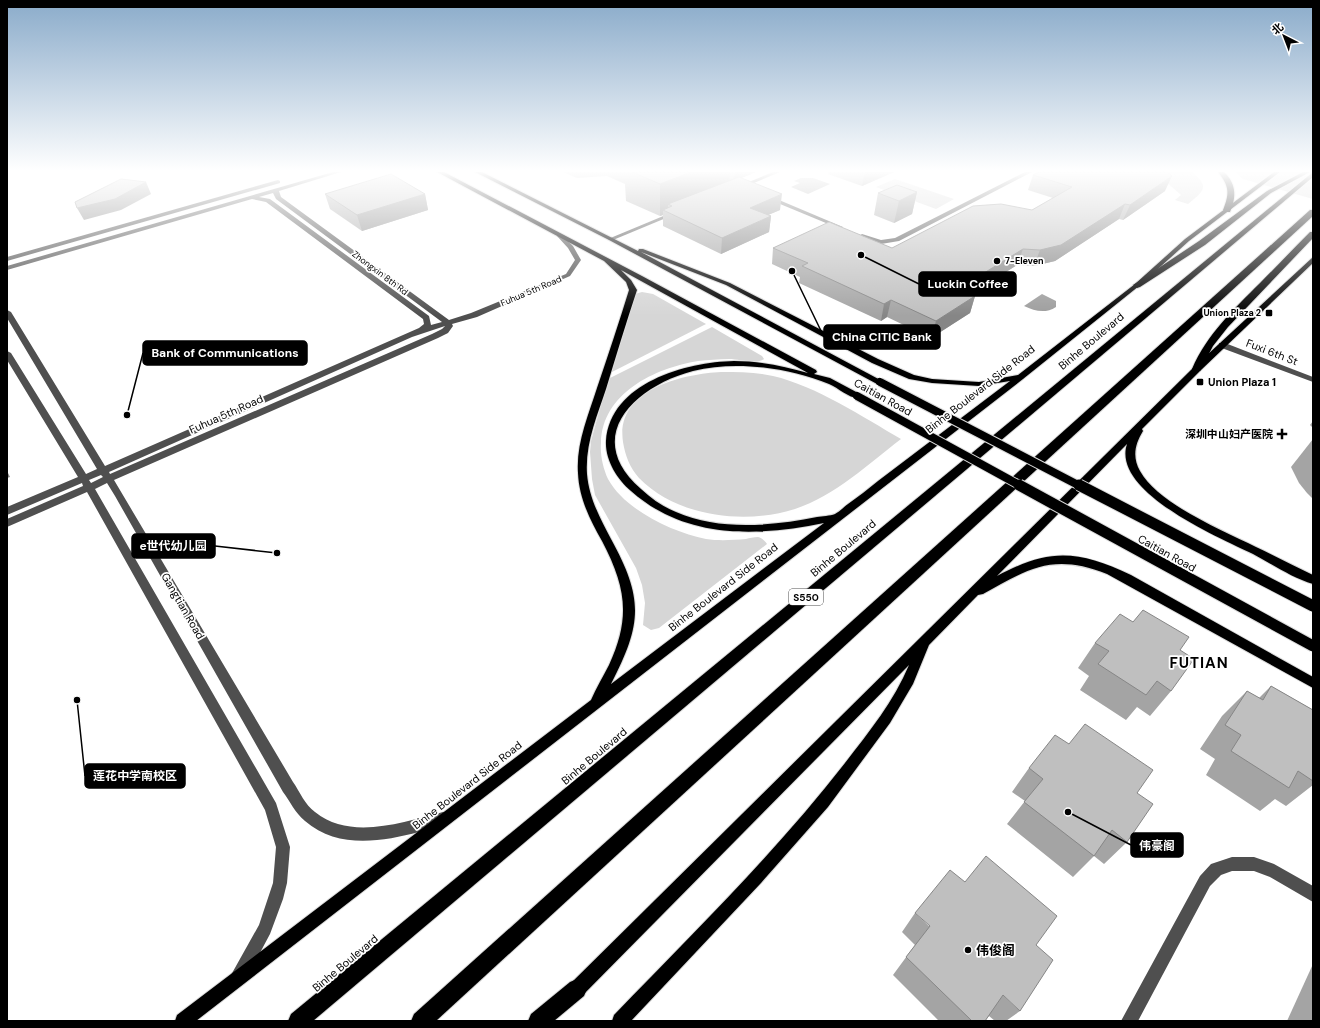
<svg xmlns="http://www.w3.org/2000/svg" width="1320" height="1028" font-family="'DM Sans','Noto Sans SC',sans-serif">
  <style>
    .green { fill: #d6d6d6 }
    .water { fill: #9d9d9d }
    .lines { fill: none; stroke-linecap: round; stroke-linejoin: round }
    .major-casing { stroke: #dbdbdb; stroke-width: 2 }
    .highway-casing { stroke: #dbdbdb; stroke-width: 2 }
    .minor { fill: #4f4f4f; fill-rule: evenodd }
    .major { fill: #000; fill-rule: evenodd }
    .highway { fill: #000; fill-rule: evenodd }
    .major-bridge-far1-casing { stroke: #dbdbdb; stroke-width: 10; stroke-linecap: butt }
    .major-bridge-casing { stroke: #dbdbdb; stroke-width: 13; stroke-linecap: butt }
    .major-bridge-far1 { stroke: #000; stroke-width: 8 }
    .major-bridge { stroke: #000; stroke-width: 11 }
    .wall { fill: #a4a4a4 }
    .shaded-wall { fill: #868686 }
    .building { fill: #bfbfbf; stroke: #868686 }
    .poi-dot { fill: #000; stroke: #fff; stroke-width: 1.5 }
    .labels { text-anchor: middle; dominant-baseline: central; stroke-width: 3.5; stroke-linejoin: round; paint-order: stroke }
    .far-poi-label { font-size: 9px; font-weight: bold; fill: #000; stroke: #fff; text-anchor: start }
    .far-street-label { font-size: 9px; fill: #000; stroke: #fff }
    .shield { fill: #fff; stroke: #4c4c4c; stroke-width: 1 }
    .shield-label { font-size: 10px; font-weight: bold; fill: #000 }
    .street-label { font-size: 11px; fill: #000; stroke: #fff }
    .poi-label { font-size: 11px; font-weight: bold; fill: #000; stroke: #fff; text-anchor: start }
    .near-poi-label { font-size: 13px; font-weight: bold; fill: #000; stroke: #fff; text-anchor: start }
    .district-label { font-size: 15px; font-weight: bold; letter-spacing: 1px; fill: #000; stroke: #fff }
    .leader { fill: none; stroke: #000; stroke-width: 1.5 }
    .callout-dot { fill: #000; stroke: #fff; stroke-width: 1.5 }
    .callout { fill: #000; stroke: #000; stroke-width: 1.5 }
    .callout-label { font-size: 12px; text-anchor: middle; font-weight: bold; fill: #fff }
  </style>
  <rect width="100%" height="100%" fill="#fff"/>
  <g class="green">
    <path d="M1155 172H1192C1210 187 1204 191 1188 204L1175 200 1181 195Z"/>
    <path d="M1235 172H1313V199L1243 179Z"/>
    <path d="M895 179 954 199 936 209 876 187Z"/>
    <path d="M642 292 653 294 706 324 610 373 635 294Z"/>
    <path d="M712 327 762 356 764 359C756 365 739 359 729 359 719 359 708 360 698 361 655 368 602 393 601 443 600 455 603 468 608 479 625 510 672 532 706 539 719 541 733 540 746 539 749 538 754 537 758 537 762 538 765 541 767 544L659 628 651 630 643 625 645 603 642 585 636 568 595 495 592 479 590 452 591 441 608 379Z"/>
    <path d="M721 372C739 372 756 372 773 376 816 386 863 417 901 439 868 464 835 496 795 509 745 525 677 517 639 478 630 468 625 455 623 442 615 389 683 374 721 372Z"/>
  </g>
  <g class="water">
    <path d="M801 178H813L830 184 808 194 791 187 800 183 794 181Z"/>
    <path d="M1042 294 1056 301V307C1045 314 1035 311 1024 306Z"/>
  </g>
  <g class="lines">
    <g class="major-casing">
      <g id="major">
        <path d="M437 172H444L642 276 816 370 817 372 814 374 830 378 860 394 861 396 860 398C849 399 839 388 829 384 788 368 737 360 693 371 635 386 581 437 641 489 652 499 663 507 676 512 719 531 772 526 817 517 822 516 830 516 835 514 839 512 844 507 848 504 858 497 868 489 878 481 922 448 966 414 1010 381L979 386 932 383 909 379 872 363 726 285 641 252 884 382 883 384H877L609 240 475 172H482L638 251 639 249H643L730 283 878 359 914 375 932 379 979 382 1018 375 1135 284 1185 239 1274 172H1280L1189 241 1139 286 1023 379 196 1021H175L177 1015 591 700C596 688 603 677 609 665 631 617 626 587 602 541 590 520 579 498 578 473 576 444 588 416 597 388 608 355 619 323 629 290L626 282 604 261ZM621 270 808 373C784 366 759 361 734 361 686 362 610 383 606 441 605 460 617 479 631 491 685 539 756 537 824 523L611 684C642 624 644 599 611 539 600 518 589 498 587 474 585 444 597 416 606 389 616 356 626 323 637 290L631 280Z"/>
        <path d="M1313 257V263L1200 371 1142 429 1143 431C1135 444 1132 457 1140 471 1158 504 1222 530 1256 547 1275 556 1294 566 1313 575V584C1292 578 1272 564 1253 554 1220 538 1111 492 1127 444L997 576C1049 548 1078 550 1131 575L1313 677V688L1107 574C1053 553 1030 568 983 594L978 595 929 645 913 684 890 723 828 807 761 883 631 1021H612L614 1015C693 933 775 853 845 763 869 732 894 701 909 665L580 998 574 1000 568 998 566 992 568 986 1194 367Z"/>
      </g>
    </g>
    <g class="highway-casing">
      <g id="highway">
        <path d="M1218 172H1224C1236 183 1237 197 1230 212H1227L1223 210C1230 193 1229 186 1218 172Z"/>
        <path d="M1303 172H1310L1271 193 1205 245 1140 287 1137 288 1133 285 1199 241 1267 191Z"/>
        <path d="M1313 172V177L313 1021H288L291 1014Z"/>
        <path d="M1310 210H1313V216L436 1021H411L414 1014Z"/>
        <path d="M1310 232H1313V238L1228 327 1213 346 1200 371H1194L1192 369C1207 334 1234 309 1260 283 1277 266 1293 249 1310 232Z"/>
        <path d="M577 979 584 982 587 989 584 996 554 1021H528L531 1014 570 982Z"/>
      </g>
    </g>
    <g class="minor">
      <path d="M333 172H341L279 191 281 197 449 320 471 313 566 274 575 260 568 248 557 236 558 235H562L573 246 581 260 570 276 477 317 452 324 453 326 448 333 438 338 114 480 293 782C300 792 305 805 315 812 351 841 403 822 443 812L448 814 450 819 448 824C439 828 428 830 419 832 381 842 337 849 305 821 295 813 290 801 283 792L115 496 107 483 95 489 276 803 290 847 287 883 283 899 270 934 245 981 239 983 233 981 231 975 259 925 273 883 276 847 265 810 87 492 7 527V519L83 486 82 483 7 515V507L78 477 7 360V351L11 353 86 474 97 469 7 318V310L11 312 105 466 419 328 424 324 423 319 266 202 252 199 7 270V266ZM273 193 276 199 442 322 431 325 429 316 270 199 259 197ZM445 326 442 329 432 334 110 474 109 472 412 337ZM101 475 103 477 91 483 89 480Z"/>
      <path d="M773 172H780L742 188 737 187Z"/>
      <path d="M1025 172H1032L899 241 881 244 859 236 862 234 881 240 895 238Z"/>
      <path d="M278 180 280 181V183L7 261V257Z"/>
      <path d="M768 197H772L843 227 838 228 768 199Z"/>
      <path d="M673 212 678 213 613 240 608 239Z"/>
      <path d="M1219 343H1225L1313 377V382L1219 347Z"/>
      <path d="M1232 857H1254L1274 864 1313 886V902L1270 877 1254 871H1232L1221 875 1210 886 1138 1021H1121L1200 876 1211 864Z"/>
    </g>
    <use href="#major" class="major"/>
    <use href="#highway" class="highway"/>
    <g class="major-bridge-far1-casing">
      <g id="major-bridge-far1">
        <path d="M880 382 1080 486"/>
        <path d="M857 396 1021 486"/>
      </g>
    </g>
    <g class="major-bridge-casing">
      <g id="major-bridge">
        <path d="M1019 485 1313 646"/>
        <path d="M1079 485 1313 606"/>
      </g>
    </g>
    <use href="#major-bridge-far1" class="major-bridge-far1"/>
    <use href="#major-bridge" class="major-bridge"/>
  </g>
  <g class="wall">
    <path d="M563 172H756L741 178 780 210 768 215 771 216 769 232 721 254 663 226V215L660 216 626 201 625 184 607 176 577 178Z"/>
    <path d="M829 172H894L862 186 828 174Z"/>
    <path d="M1033 175 1165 191 1123 220 1119 219 1055 261 1034 266 1017 265 974 292 975 296 970 313 931 338 887 317 881 321 799 283 800 277 772 264 773 248H892L1032 210 1053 198 1028 190Z"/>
    <path d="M917 192 912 214 894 223 874 215 878 193Z"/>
    <path d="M325 194H425L428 210 362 231 330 209Z"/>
    <path d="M1313 421V428L1310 425Z"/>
    <path d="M1313 439V499L1307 493 1299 483 1291 467Z"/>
    <path d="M1095 643 1180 650 1171 691 1150 716 1137 707 1126 720 1080 690 1089 676 1078 668Z"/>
    <path d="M1271 686 1313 710V785L1286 806 1275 799 1260 811 1206 775 1215 759 1200 749 1222 716 1247 691 1259 698Z"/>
    <path d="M1029 768 1137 793 1127 842 1104 864 1094 856 1073 877 1007 824 1025 801 1012 792Z"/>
    <path d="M915 913 1020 1011 1006 1021H995L989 1016 985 1021H939L893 975 915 945 902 932Z"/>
    <path d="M1313 964V1021H1287Z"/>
  </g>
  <g class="shaded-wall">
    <path d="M691 172H730L729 188 672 206 668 204V212L663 210V215L660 216V184Z"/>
    <path d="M735 172H756L734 181Z"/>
    <path d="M865 172H894L862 186Z"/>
    <path d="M1172 176 1165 191 1123 220 1130 205Z"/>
    <path d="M146 182 151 194 121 210 84 220 77 208Z"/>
    <path d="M917 192 912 214 894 223 899 201Z"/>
    <path d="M425 194 428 210 362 231 357 215Z"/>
    <path d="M782 194 780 210 749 223 750 208Z"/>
    <path d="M1125 204 1119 219 1055 261 1034 266 1040 250Z"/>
    <path d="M771 216 769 232 721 254 722 238Z"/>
    <path d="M1023 249 1017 265 965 298 971 281Z"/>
    <path d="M975 296 970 313 931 338 936 321Z"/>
    <path d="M891 300 887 317 881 321 884 304Z"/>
    <path d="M7 471 10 477 7 478Z"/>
  </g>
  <g class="building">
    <path d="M632 172H691L660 184Z"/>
    <path d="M1039 172H1167L1172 176 1130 205 1125 204 1061 245 1040 250 1023 249 971 281 975 296 936 321 891 300 884 304 802 266 808 263 773 248 829 222 892 248 973 206 1001 204 1032 210 1072 187 1033 175Z"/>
    <path d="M391 174 425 194 357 215 325 194Z"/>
    <path d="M739 177 782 194 750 208 771 216 722 238 663 210 672 206 668 204Z"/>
    <path d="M121 179 146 182 115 199 77 208 75 202Z"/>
    <path d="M897 185 917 192 899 201 878 193Z"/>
    <path d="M1143 610 1189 637 1180 650 1194 659 1171 691 1157 681 1146 695 1098 664 1109 651 1095 643 1120 614 1133 622Z"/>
    <path d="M1271 686 1313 710V781L1298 771 1289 788 1231 751 1241 735 1225 725 1247 691 1263 700Z"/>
    <path d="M1085 724 1153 770 1137 793 1153 804 1127 842 1112 830 1094 856 1024 802 1043 779 1029 768 1055 735 1069 744Z"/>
    <path d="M986 856 1057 916 1036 945 1053 960 1020 1011 1003 995 985 1021H972L906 957 930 926 915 913 950 870 965 882Z"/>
  </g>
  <linearGradient id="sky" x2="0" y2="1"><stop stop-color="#8aabca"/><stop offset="0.54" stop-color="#fff"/><stop offset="1" stop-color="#fff" stop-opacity="0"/></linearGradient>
  <rect width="1320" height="316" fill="url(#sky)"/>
  <g class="poi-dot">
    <circle cx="997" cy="261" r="4"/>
    <rect x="1265" y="309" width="8" height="8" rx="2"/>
    <rect x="1196" y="378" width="8" height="8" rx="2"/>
    <path d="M1280 428h4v4h4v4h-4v4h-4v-4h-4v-4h4z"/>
    <circle cx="968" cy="950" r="4"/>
  </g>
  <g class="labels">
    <g class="far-poi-label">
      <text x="1005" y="261">7-Eleven</text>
      <text x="1261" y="313" text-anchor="end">Union Plaza 2</text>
    </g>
    <g class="far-street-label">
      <text transform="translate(380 273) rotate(37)">Zhongxin 8th Rd</text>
      <text transform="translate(531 291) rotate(-23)">Fuhua 5th Road</text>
    </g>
    <rect class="shield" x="789" y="589" width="34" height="16" rx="3"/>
    <g class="shield-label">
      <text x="806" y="597">S550</text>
    </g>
    <g class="street-label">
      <text transform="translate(1091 341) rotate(-40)">Binhe Boulevard</text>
      <text transform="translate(1272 352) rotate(21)">Fuxi 6th St</text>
      <text transform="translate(980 389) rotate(-38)">Binhe Boulevard Side Road</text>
      <text transform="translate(883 397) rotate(29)">Caitian Road</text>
      <text transform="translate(226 414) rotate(-24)">Fuhua 5th Road</text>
      <text transform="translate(843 548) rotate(-40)">Binhe Boulevard</text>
      <text transform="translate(1167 553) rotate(29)">Caitian Road</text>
      <text transform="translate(723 587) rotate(-38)">Binhe Boulevard Side Road</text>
      <text transform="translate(183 606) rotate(60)">Gangtian Road</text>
      <text transform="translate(594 756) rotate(-40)">Binhe Boulevard</text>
      <text transform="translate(467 785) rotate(-38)">Binhe Boulevard Side Road</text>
      <text transform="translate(345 963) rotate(-40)">Binhe Boulevard</text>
    </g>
    <g class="poi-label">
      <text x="1208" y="382">Union Plaza 1</text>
      <text x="1273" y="434" text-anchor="end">深圳中山妇产医院</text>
    </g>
    <g class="near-poi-label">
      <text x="976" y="950">伟俊阁</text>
    </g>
    <g class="district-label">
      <text x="1199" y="663">FUTIAN</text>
    </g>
  </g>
  <path class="leader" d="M861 255L919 284M792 271L824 337M127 415L143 353M277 553L215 546M77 700L85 776M1068 812L1131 845"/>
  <g class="callout-dot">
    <circle cx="861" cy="255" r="4"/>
    <circle cx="792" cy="271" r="4"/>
    <circle cx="127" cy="415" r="4"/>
    <circle cx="277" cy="553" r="4"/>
    <circle cx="77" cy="700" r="4"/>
    <circle cx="1068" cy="812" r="4"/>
  </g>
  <g class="callout">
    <rect x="919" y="272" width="97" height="24" rx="4"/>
    <rect x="824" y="325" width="116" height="24" rx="4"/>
    <rect x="143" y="341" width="164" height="24" rx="4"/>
    <rect x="132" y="534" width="83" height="24" rx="4"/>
    <rect x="85" y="764" width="100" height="24" rx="4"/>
    <rect x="1131" y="833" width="52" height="24" rx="4"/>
  </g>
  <g class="callout-label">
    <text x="968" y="288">Luckin Coffee</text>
    <text x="882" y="341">China CITIC Bank</text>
    <text x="225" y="357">Bank of Communications</text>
    <text x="173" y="550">e世代幼儿园</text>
    <text x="135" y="780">莲花中学南校区</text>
    <text x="1157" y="850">伟豪阁</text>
  </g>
  <rect width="1320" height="1028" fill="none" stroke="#000000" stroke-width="16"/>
  <g transform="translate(1284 36) rotate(318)" stroke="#ffffff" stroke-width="3" paint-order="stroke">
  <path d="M0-3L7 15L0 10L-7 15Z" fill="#000000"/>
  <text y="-6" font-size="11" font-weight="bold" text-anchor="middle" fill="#000000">北</text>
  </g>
</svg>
